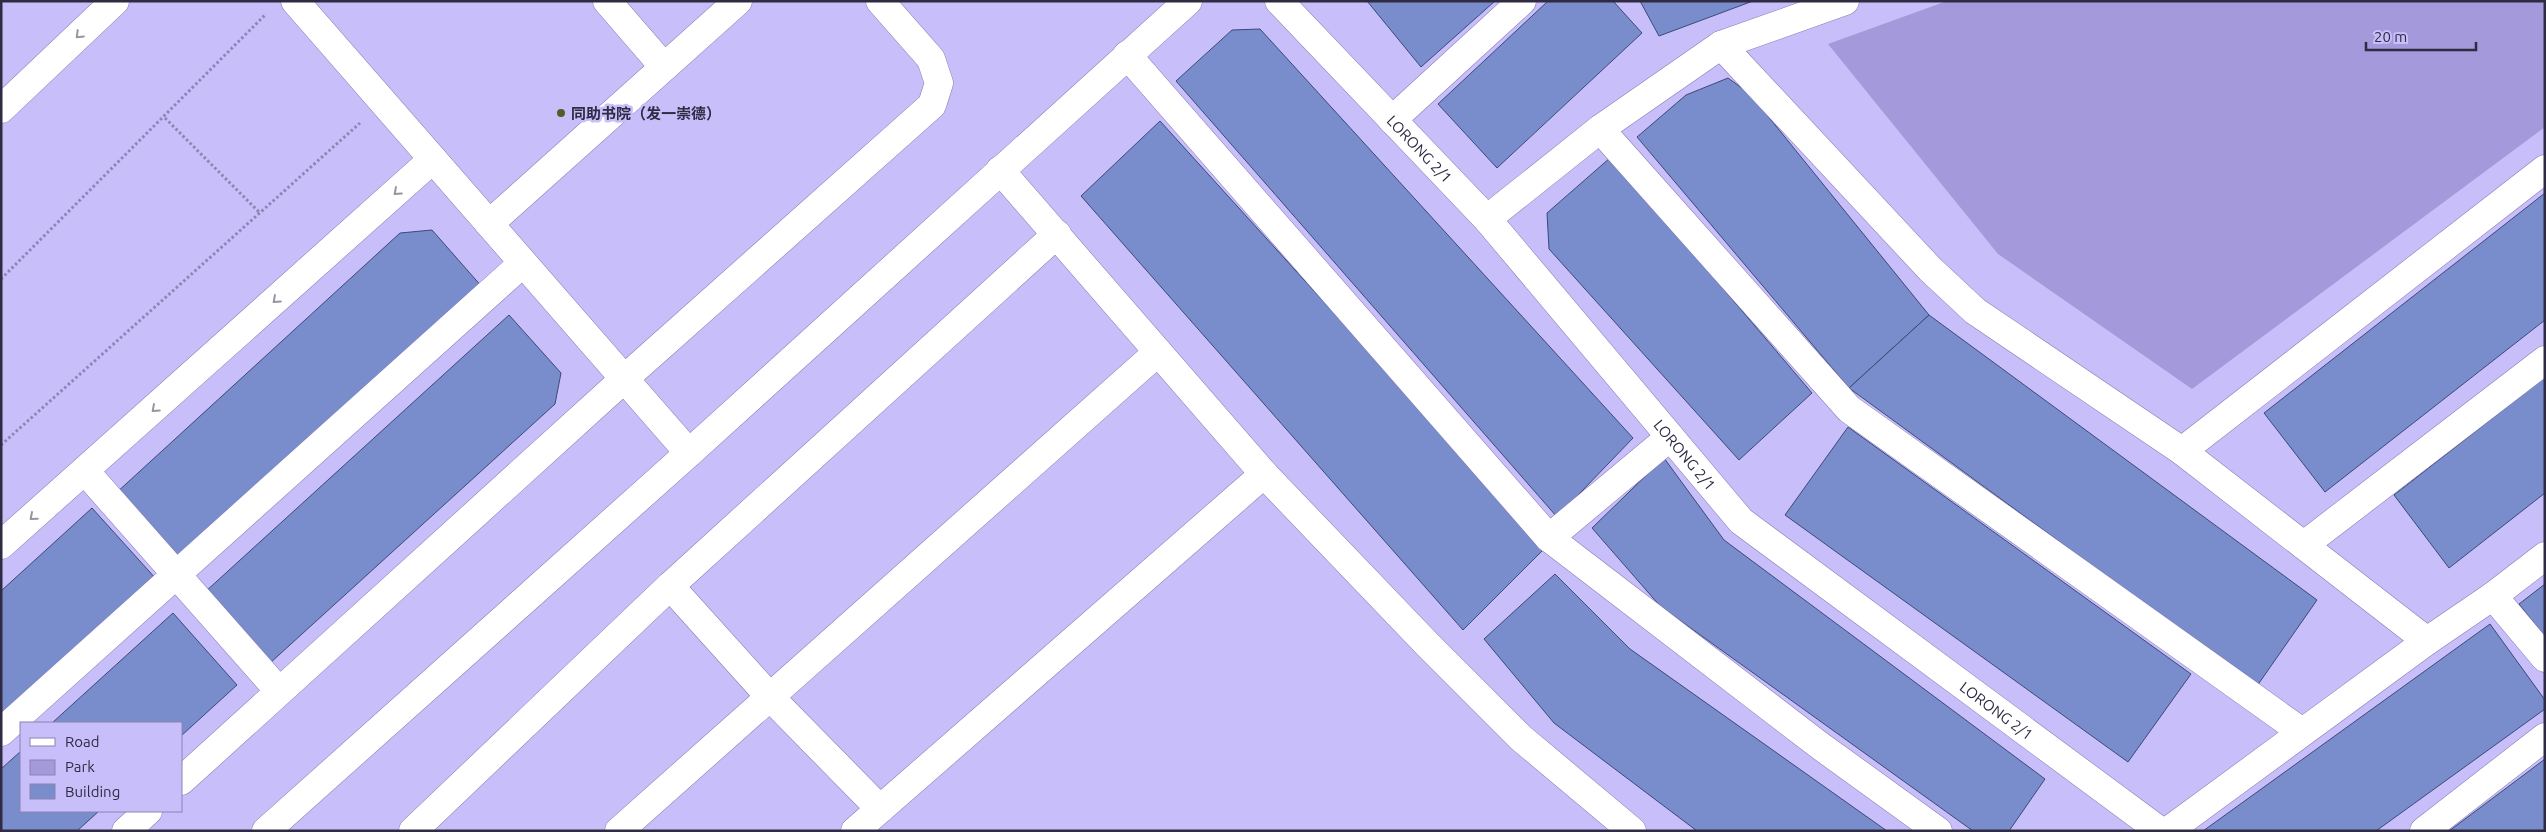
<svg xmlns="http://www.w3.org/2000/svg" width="2546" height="832" font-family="Ubuntu,'Noto Sans SC',sans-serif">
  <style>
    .green { fill: #a399db }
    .building { fill: #798ccb; stroke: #3c4979 }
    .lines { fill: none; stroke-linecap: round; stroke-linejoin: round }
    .minor-casing { stroke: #857cb3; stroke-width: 29 }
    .path { stroke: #8d86b3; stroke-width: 3; stroke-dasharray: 2.5 2.5; stroke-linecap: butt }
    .minor { stroke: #fff; stroke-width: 28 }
    .oneway { stroke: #9695a0 }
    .poi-dot { fill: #575926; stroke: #c8bffa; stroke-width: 2 }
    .labels { text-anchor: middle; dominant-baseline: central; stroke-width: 5; stroke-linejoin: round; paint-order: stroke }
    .poi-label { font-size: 15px; font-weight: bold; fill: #2e2b42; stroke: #c8bffa; text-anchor: start }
    .street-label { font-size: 15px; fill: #2e2b42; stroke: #c8bffa }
  </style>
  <rect width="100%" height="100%" fill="#c8bffa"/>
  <path class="green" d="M1947 1H2545V127L2192 389 1998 254 1828 44Z"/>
  <g class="building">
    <path d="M1367 1H1495L1421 67Z"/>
    <path d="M1548 1H1613L1642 33 1497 168 1438 104Z"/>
    <path d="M1640 1H1753L1659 36Z"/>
    <path d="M1260 29 1633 438 1557 517 1176 81 1232 30Z"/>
    <path d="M1728 78 1750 94 1929 315 1849 388 1637 137 1686 95Z"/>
    <path d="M1160 121 1546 547 1463 630 1081 196Z"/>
    <path d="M1611 157 1812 393 1739 460 1549 249 1547 213Z"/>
    <path d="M2545 193V320L2325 492 2264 413Z"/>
    <path d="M432 230 483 288 179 565 115 494 400 233Z"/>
    <path d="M509 315 561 373 555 404 269 664 205 592Z"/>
    <path d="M1929 315 2317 600 2257 686 1849 388Z"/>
    <path d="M2545 377V493L2449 568 2394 495Z"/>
    <path d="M1848 427 2191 674 2128 762 1785 515Z"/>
    <path d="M1664 458 1724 540 2045 779 2009 831H1973L1660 606 1592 528Z"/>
    <path d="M92 508 157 580 1 721V591Z"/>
    <path d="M1555 574 1630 649 1887 831H1697L1554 723 1484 639Z"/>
    <path d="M2545 584V637L2519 604Z"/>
    <path d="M173 613 237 685 181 736V723H52Z"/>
    <path d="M2490 624 2545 700V709L2376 831H2203Z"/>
    <path d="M21 751V811H99L77 831H1V769Z"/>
    <path d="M2545 759V831H2449Z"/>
  </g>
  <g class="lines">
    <g class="minor-casing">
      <g id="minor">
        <path d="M295 1 689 453"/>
        <path d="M607 1 664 67"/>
        <path id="s1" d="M1279 1 1487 219 1741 521 2160 831"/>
        <path d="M1721 45 1930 269 1975 311 2182 451 2427 641"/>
        <path d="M1127 55 1549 538 1819 745 1938 831"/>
        <path d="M1 109 115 1"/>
        <path d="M1392 120 1522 1"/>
        <path d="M1600 129 1849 409 2302 732"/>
        <path d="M1000 170 1264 474 1427 644 1521 738 1632 831"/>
        <path d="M1487 219 1600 129 1721 45 1845 1"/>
        <path d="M489 224 738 1"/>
        <path d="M2182 451 2545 169"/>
        <path d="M85 471 279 691"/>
        <path d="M1549 538 1670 437"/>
        <path d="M1 545 433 159"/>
        <path d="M2304 545 2545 360"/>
        <path d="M670 586 769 696 880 809"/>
        <path d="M2493 596 2545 658"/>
        <path d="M1 732 523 263"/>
        <path d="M181 781 624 379 932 105 939 83 931 59 880 1"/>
        <path d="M126 831 148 811"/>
        <path d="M266 831 689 453 1188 1"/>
        <path d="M413 831 670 586 1057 234"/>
        <path d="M619 831 1158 352"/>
        <path d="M855 831 1264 474"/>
        <path d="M2168 831 2427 641 2493 596 2545 556"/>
        <path d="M2424 831 2545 737"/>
      </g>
    </g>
    <g class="path">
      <path d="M165 118 260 213"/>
      <path d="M1 279 266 14"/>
      <path d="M1 445 360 123"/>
    </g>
    <use href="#minor" class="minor"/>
  </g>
  <defs><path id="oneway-chevron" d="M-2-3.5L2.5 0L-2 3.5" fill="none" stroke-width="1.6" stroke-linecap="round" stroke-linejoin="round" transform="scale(1.25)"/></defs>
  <g class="oneway">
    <use href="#oneway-chevron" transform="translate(79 35) rotate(136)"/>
    <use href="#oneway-chevron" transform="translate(397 192) rotate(138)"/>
    <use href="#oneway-chevron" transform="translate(276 300) rotate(138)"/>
    <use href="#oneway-chevron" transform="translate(155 409) rotate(138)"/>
    <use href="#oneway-chevron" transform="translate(33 517) rotate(139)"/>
  </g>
  <circle class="poi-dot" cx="561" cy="113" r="5"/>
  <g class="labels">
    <g class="poi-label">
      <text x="571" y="113">同助书院（发一崇德）</text>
    </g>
    <g class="street-label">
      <text stroke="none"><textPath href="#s1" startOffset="204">LORONG 2/1</textPath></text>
      <text stroke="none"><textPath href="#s1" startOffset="609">LORONG 2/1</textPath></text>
      <text stroke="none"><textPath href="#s1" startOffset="1014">LORONG 2/1</textPath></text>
    </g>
  </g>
  <rect width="2546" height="832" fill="none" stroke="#2e2b42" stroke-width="5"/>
  <rect x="20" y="722" width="162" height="90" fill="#c8bffa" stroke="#8a84b0"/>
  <rect x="30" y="738" width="25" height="8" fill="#ffffff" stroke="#8a84b0"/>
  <text x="65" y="747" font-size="15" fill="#2e2b42">Road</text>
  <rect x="30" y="760" width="25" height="15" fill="#a399db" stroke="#8a84b0"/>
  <text x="65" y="772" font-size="15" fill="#2e2b42">Park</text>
  <rect x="30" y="784" width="25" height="15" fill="#798ccb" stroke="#8a84b0"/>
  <text x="65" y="797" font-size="15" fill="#2e2b42">Building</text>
  <path d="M2366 42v8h110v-8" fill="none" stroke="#2e2b42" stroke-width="2.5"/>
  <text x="2374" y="42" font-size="15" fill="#2e2b42" stroke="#c8bffa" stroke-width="4" paint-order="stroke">20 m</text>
</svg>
